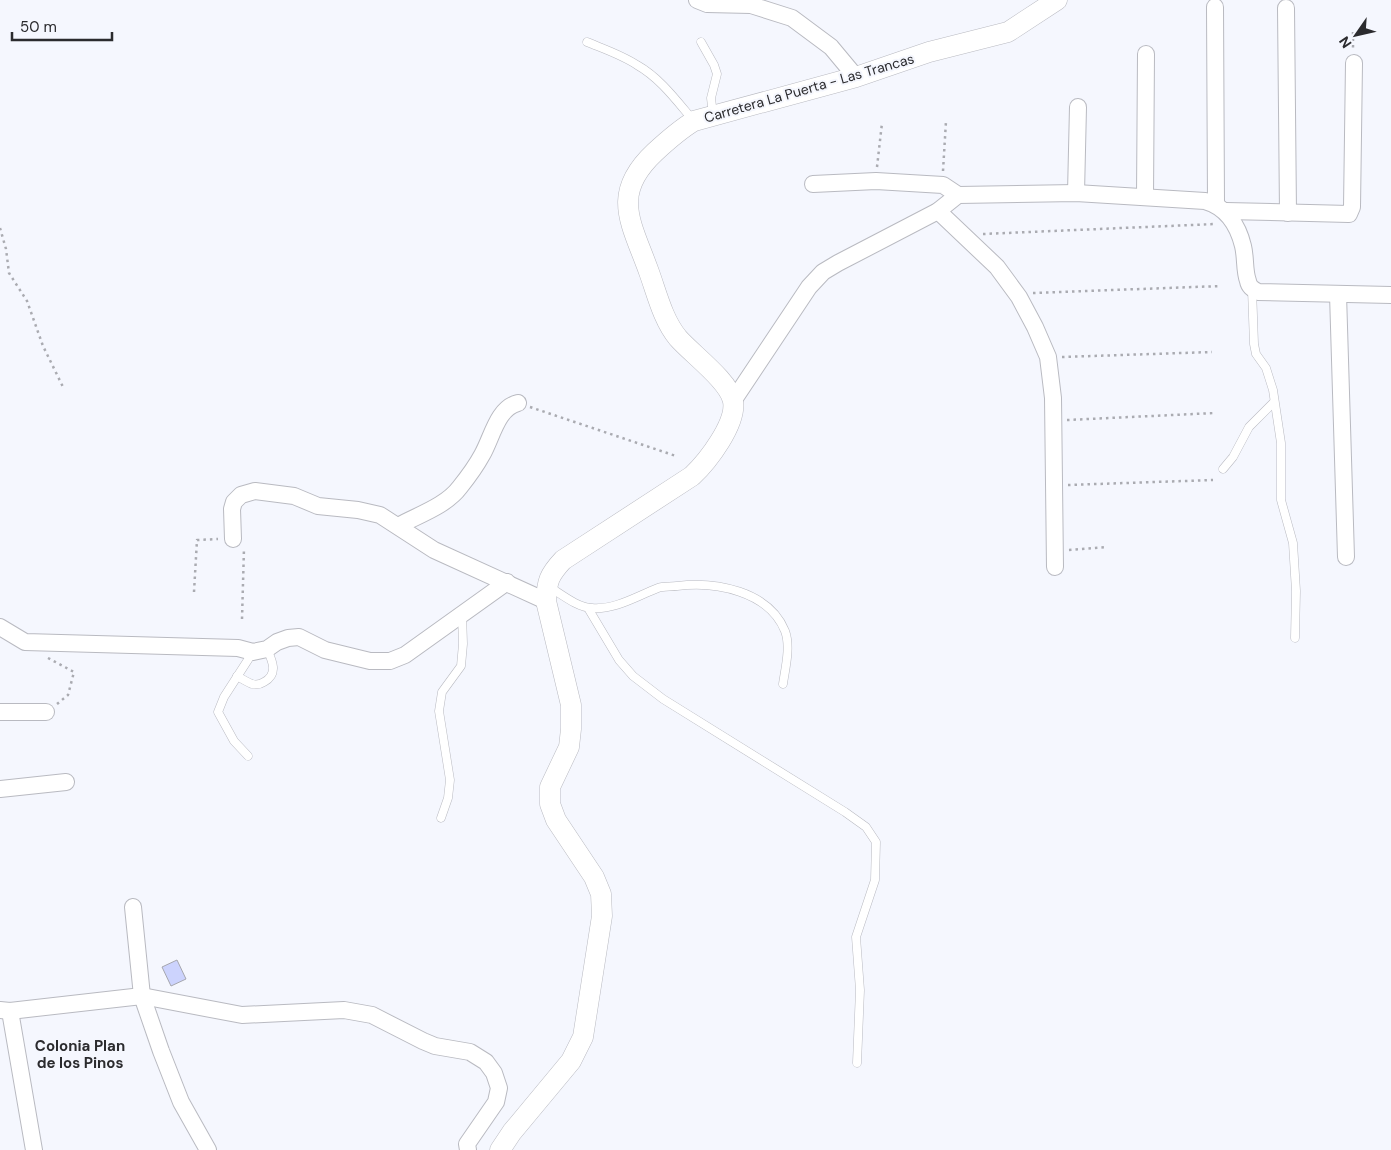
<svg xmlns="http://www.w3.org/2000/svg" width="1391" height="1150" font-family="'DM Sans',sans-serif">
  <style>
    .building { fill: #ccd3fd; stroke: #a6a7ae }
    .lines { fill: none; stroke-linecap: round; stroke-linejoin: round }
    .service-casing { stroke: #b9bac1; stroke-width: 9 }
    .minor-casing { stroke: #b9bac1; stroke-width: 18 }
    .tertiary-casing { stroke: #b9bac1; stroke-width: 21 }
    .path { stroke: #aaabb1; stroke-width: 2.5; stroke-dasharray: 2.5 4; stroke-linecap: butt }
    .service { stroke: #fff; stroke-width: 8 }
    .minor { stroke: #fff; stroke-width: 16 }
    .tertiary { stroke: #fff; stroke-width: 20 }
    .labels { text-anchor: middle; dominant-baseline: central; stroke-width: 4; stroke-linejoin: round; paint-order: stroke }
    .street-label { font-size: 14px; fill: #2b2b2e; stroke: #f5f7fe }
    .neighbourhood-label { font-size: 15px; font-weight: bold; fill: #2b2b2e; stroke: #f5f7fe }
  </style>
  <rect width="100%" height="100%" fill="#f5f7fe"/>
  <path class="building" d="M177 960 186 979 171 986 162 967Z"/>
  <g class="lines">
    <g class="service-casing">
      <g id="service">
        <path d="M587 42C604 49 622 55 637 65 660 78 676 100 693 120"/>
        <path d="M701 42 714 65 717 74 711 98 713 115"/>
        <path d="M1252 289 1254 344 1256 354 1266 368 1273 390 1281 443V500L1293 543 1296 591 1295 638"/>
        <path d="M1223 469 1233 457 1249 427 1274 402"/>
        <path d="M548 586C561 594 578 608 592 608 615 610 637 596 658 588 663 586 671 587 677 586 715 581 769 591 785 631 791 647 785 669 783 684"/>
        <path d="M588 608 619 660 633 676 663 699 845 812 866 827 876 842 875 880 856 937 860 990 857 1063"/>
        <path d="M237 676C242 679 247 682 252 684 256 685 261 684 264 682 279 674 272 660 267 649"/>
        <path d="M248 756 234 741 218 712 224 697 253 652"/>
        <path d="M441 818 448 798 450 780 439 711 442 692 461 666 463 644 462 614"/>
      </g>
    </g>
    <g class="minor-casing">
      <g id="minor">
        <path d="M697 0 707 4 751 5 792 18 831 47 856 77"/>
        <path d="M1215 7 1216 204"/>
        <path d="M1286 8 1288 213"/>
        <path d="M813 184 876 181 943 185 958 195"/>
        <path d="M1076 193 1078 107"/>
        <path d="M1145 196 1146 54"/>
        <path d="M938 211 997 267 1019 297 1035 327 1048 357 1053 398 1055 567"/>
        <path d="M1226 211 1349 214 1352 207 1354 63"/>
        <path d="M1338 294 1346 557"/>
        <path d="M733 401 809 287 823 272 838 263 938 211 958 195 1076 193 1205 201C1226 207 1238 225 1243 246 1246 258 1244 270 1248 281 1249 287 1253 289 1258 292L1391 295"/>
        <path d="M398 526C418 515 446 506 460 487 468 477 476 466 482 455 492 438 497 408 518 403"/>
        <path d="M233 539 232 509 234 502 241 495 255 491 294 496 318 506 358 510 380 515 434 550 546 601"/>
        <path d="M0 627 25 642 238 648 253 652 267 649 277 642 288 638 299 637 325 650 370 661H390L405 655 507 582"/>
        <path d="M0 712H46"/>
        <path d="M0 789 66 782"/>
        <path d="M133 907 142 996 161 1051 181 1102 208 1150"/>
        <path d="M0 1010 10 1011 142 996 242 1015 344 1010 372 1015 423 1041 435 1046 470 1052 486 1062 494 1073 499 1088 496 1102 467 1144 468 1150"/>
        <path d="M10 1011 34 1150"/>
      </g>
    </g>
    <g class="tertiary-casing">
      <path id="tertiary" d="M500 1150 512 1132 571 1061 583 1037 602 916 601 894 594 877 556 820 550 804V787L569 747 571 729V705L546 601C547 581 549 575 563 560L692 476C708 461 737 423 733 401 729 381 692 354 678 338 663 320 657 294 649 272 631 222 610 194 655 152 668 140 679 130 694 121L856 77 929 52 1008 32 1057 0"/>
    </g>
    <g class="path">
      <path d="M1353 32V49"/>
      <path d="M877 167 882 123"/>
      <path d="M943 171 946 121"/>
      <path d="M0 228 6 249 9 273 27 301 43 346 64 389"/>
      <path d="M983 234 1215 224"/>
      <path d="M1033 293 1221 286"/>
      <path d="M1062 357 1212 352"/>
      <path d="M530 407 676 456"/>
      <path d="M1067 420 1215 413"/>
      <path d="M1068 485 1213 480"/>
      <path d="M1069 550 1107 547"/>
      <path d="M194 592 197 540 218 539"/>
      <path d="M242 619 244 548"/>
      <path d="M48 658 74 672 68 695 57 704"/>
    </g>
    <use href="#service" class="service"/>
    <use href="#minor" class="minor"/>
    <use href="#tertiary" class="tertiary"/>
  </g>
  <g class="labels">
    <g class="street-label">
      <text transform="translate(809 88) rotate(-16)">Carretera La Puerta - Las Trancas</text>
    </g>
    <g class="neighbourhood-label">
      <text x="80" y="1046">Colonia Plan<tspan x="80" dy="17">de los Pinos</tspan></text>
    </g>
  </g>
  <g transform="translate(1356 35) rotate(236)" stroke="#f5f7fe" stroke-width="4" paint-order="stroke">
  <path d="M0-4L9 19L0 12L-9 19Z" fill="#2b2b2e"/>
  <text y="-8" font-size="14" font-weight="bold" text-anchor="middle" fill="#2b2b2e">N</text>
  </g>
  <path d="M12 32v8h100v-8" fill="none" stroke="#2b2b2e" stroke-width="2.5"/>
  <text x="20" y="32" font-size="15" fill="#2b2b2e" stroke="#f5f7fe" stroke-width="4" paint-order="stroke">50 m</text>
</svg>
